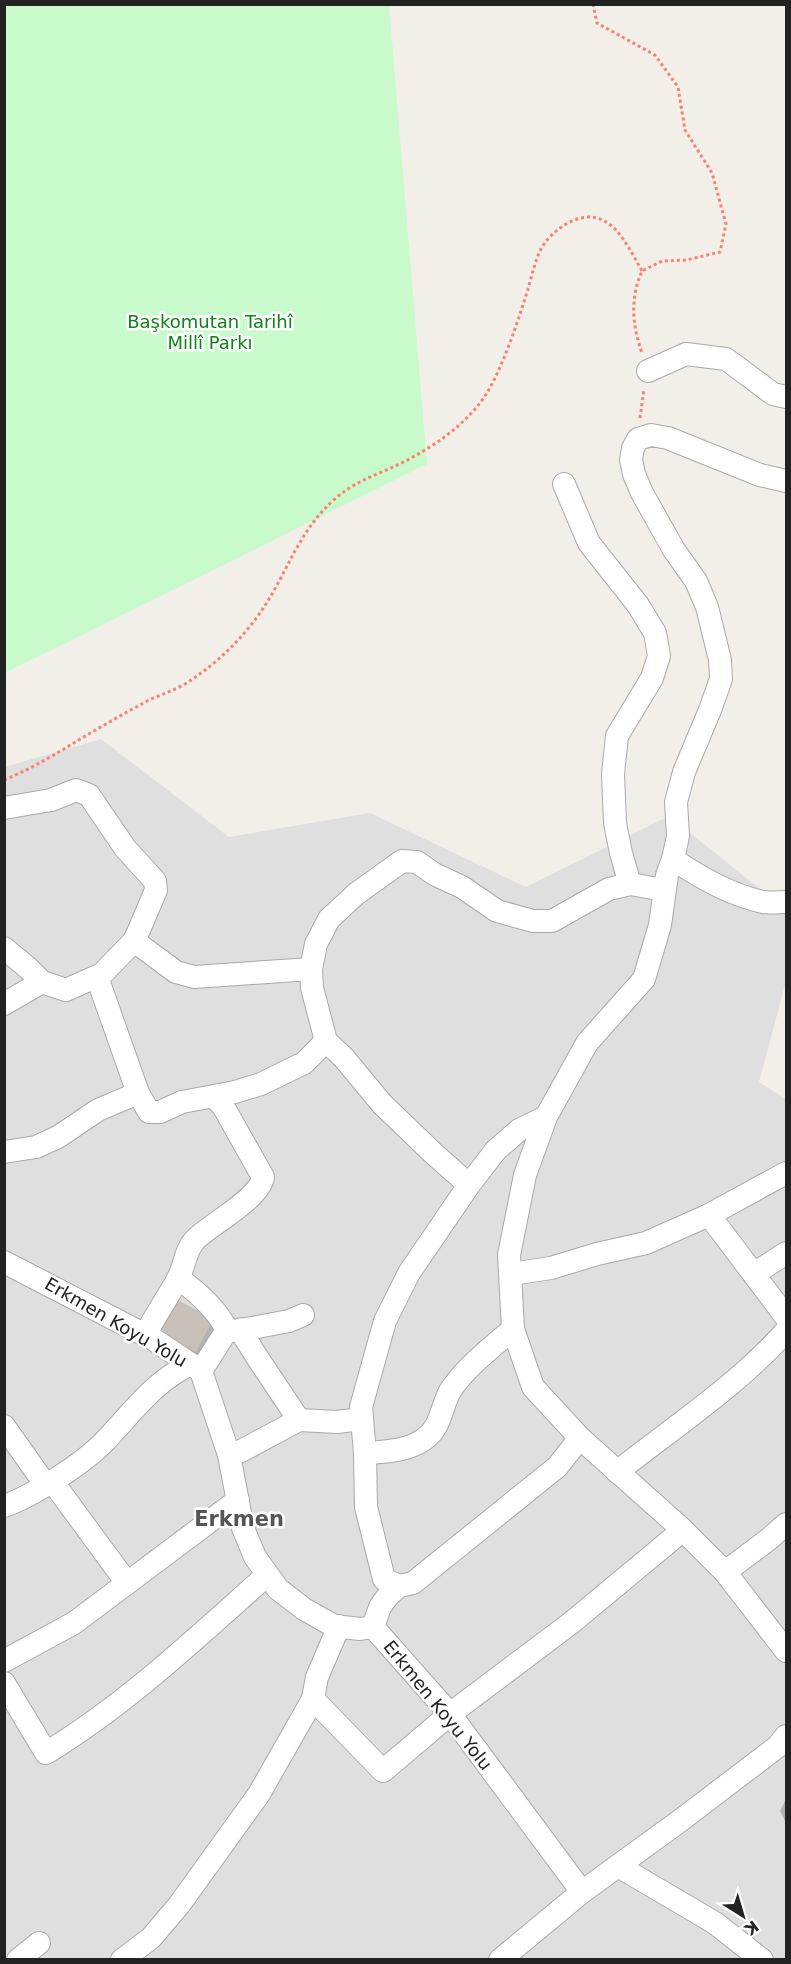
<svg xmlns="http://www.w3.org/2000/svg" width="791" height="1964" font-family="'DejaVu Sans',sans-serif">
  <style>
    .residential { fill: #e0dfdf }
    .park { fill: #c8facc }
    .shadow { fill: #0003 }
    .building { fill: #c7bfb8 }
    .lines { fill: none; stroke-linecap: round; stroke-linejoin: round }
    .minor-casing { stroke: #a9a9a9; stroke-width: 24 }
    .path { stroke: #fa8072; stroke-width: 3; stroke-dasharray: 3 3; stroke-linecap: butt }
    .minor { stroke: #fff; stroke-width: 22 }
    .labels { text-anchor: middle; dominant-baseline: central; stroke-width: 5; stroke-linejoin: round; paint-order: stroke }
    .park-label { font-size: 18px; fill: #0c8416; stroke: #fff }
    .street-label { font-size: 18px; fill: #222; stroke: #fff }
    .quarter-label { font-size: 21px; font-weight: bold; fill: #555; stroke: #fff }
  </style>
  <rect width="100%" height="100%" fill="#f2efe9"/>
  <path class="residential" d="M101 739 229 837 370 813 526 887 669 816 786 910V981L759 1082 786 1099V1959L5 1960V767Z"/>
  <path class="park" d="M5 4 389 5 427 464 5 673Z"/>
  <g class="shadow">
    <path d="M212 1320 223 1339 206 1369 159 1331Z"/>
    <path d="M786 1799V1823L780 1811Z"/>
  </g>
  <path class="building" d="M176 1299 213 1319 196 1352 158 1331Z"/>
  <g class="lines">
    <g class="minor-casing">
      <g id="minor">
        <path d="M648 371 686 354 726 359 773 394 786 397"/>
        <path d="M786 481 760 475 668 438 651 435 638 439 633 448 631 460 634 474 642 493 674 550 696 581 707 607 720 660 721 679 710 710 684 772 676 802 678 836 673 859 667 875 660 925 644 979 587 1043 546 1117 525 1175 509 1255 513 1329 533 1387 580 1438 683 1530 725 1572 786 1651"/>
        <path d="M564 484 589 543 638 605 655 633 659 656 652 678 617 736 613 774 615 823 621 853 630 884"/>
        <path d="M4 808 51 800 76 790 89 795 125 848 155 881 156 890 139 930 134 941 102 974 66 990 42 982 28 968 4 948"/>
        <path d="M673 859C699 877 731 895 763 902 770 903 779 902 786 902"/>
        <path d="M134 941 176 972 194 977 311 969"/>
        <path d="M97 977 138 1093 149 1112H160L182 1102 235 1092 261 1084 304 1063 326 1041"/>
        <path d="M4 1004 42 982"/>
        <path d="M4 1152 36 1147 58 1137 98 1110 138 1093"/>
        <path d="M469 1185 433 1153 382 1104 344 1058 326 1041 312 988 311 969 316 944 329 919 356 894 402 861 417 862 434 874 462 887 497 911 533 921H552L609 889 630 884 664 890"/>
        <path d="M709 1215 786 1317"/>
        <path d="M4 1262 153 1339 201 1371 229 1455 243 1528 255 1557 278 1589 304 1609 334 1626 360 1629 373 1627"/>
        <path d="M511 1274 551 1268 597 1254 646 1243 709 1215 786 1173"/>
        <path d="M754 1274 786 1253"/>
        <path d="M178 1278C196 1291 217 1309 227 1330"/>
        <path d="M242 1329 245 1338 257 1357 299 1420"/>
        <path d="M228 1330 236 1331 289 1321 303 1315"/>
        <path d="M145 1335C155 1316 167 1298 178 1279 185 1266 185 1248 197 1238 213 1223 260 1198 263 1177L223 1106 214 1097"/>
        <path d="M201 1371 227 1330"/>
        <path d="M4 1426 45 1484"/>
        <path d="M365 1453C389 1452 423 1450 436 1426 442 1415 444 1402 450 1391 465 1368 492 1347 513 1329"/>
        <path d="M229 1455 241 1451 299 1420 337 1422 361 1419"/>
        <path d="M617 1472C674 1427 738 1385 786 1331"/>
        <path d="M52 1481 127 1583"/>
        <path d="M4 1506C33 1496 84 1463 105 1441 131 1414 155 1380 191 1364"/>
        <path d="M725 1572 769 1539 786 1524"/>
        <path d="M399 1586 384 1579 366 1507 365 1453 361 1407 385 1321 409 1273 469 1185 496 1150 519 1130 546 1117"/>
        <path d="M373 1627 450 1714 582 1892"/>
        <path d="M373 1627 380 1607 387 1597 399 1586 413 1583 557 1467 580 1438"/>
        <path d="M4 1661 74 1623 238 1500"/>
        <path d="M4 1683 46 1753C127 1704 197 1637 267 1575"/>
        <path d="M313 1699 317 1677 339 1626"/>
        <path d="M618 1866 715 1923 762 1960"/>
        <path d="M18 1960 39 1943"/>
        <path d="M122 1960 151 1938 179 1905 259 1794 313 1699 383 1771 450 1714 571 1623 683 1530"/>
        <path d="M500 1960 582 1892 681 1820 777 1747 786 1736"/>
      </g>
    </g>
    <g class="path">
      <path d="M593 4 597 23 655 55 678 87 685 130 712 173 726 224 720 252 686 260 662 261 642 271C630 298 632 325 642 353"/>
      <path d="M640 418 644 389"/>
      <path d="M4 780C41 765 72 743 106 724 121 715 136 707 151 699 163 694 174 690 185 684 212 667 235 646 254 621 286 580 295 533 336 498 353 483 373 476 393 467 428 451 466 426 487 393 504 364 518 321 528 289 532 275 535 261 541 249 547 238 557 229 568 223 608 202 625 241 642 271"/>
    </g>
    <use href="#minor" class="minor"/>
  </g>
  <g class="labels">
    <g class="park-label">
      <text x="210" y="321">Başkomutan Tarihî<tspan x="210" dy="21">Millî Parkı</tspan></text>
    </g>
    <g class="street-label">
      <text transform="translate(116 1322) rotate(30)">Erkmen Koyu Yolu</text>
      <text transform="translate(438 1705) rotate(51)">Erkmen Koyu Yolu</text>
    </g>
    <g class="quarter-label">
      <text x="239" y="1519">Erkmen</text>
    </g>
  </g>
  <rect width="791" height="1964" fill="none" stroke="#222222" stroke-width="12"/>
  <g transform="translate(743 1916) rotate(143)" stroke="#ffffff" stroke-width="4.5" paint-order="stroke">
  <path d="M0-4.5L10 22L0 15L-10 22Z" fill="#222222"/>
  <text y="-9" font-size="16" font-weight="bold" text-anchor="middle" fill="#222222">K</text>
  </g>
</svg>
